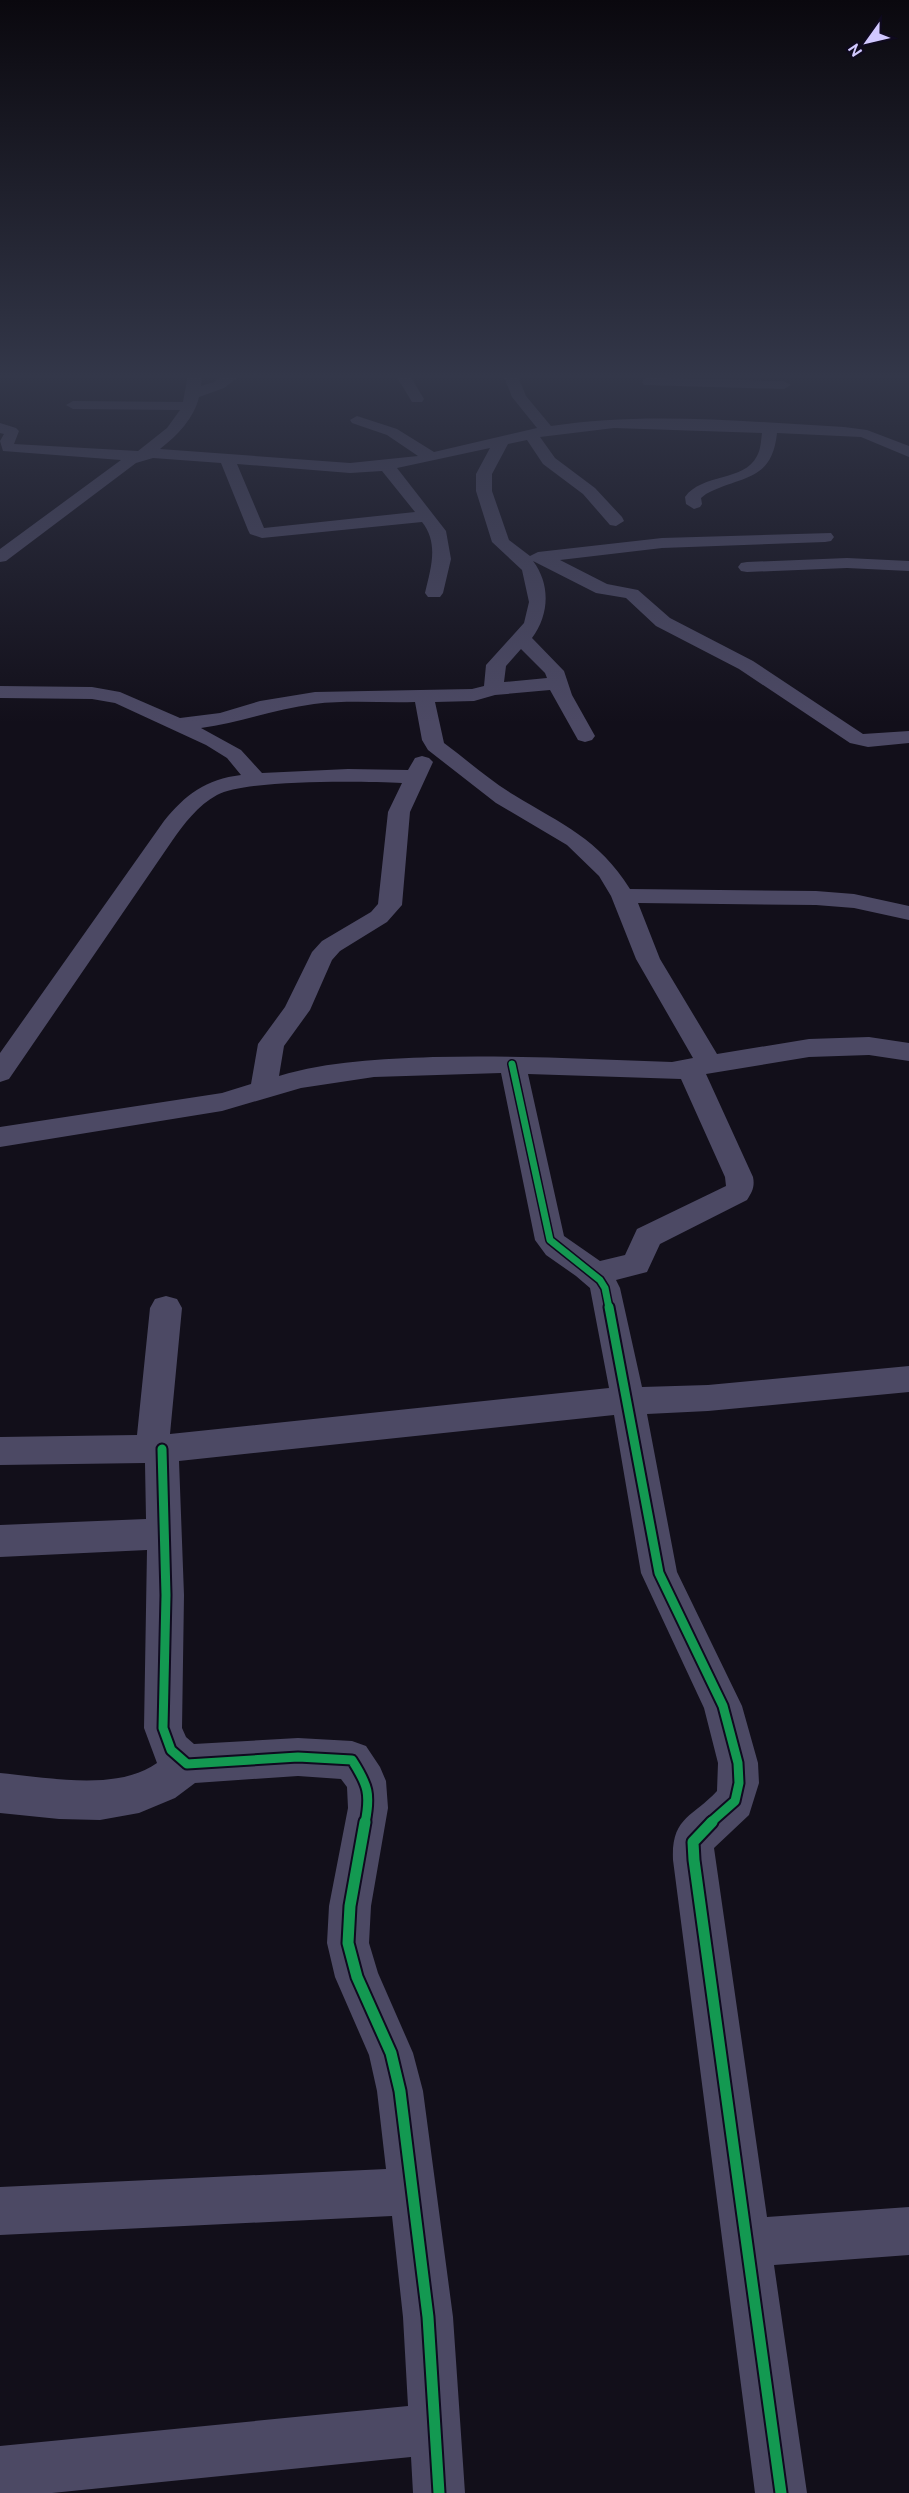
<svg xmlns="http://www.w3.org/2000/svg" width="909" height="2493" font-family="Ubuntu,sans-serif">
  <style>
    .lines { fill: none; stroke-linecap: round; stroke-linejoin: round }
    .minor { fill: #4c4964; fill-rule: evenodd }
    .cycleway-far2-casing { stroke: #0f0a1f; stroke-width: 10 }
    .cycleway-far1-casing { stroke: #0f0a1f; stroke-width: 13 }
    .cycleway-casing { stroke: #0f0a1f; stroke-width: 15 }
    .cycleway-far2 { stroke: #139951; stroke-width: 7 }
    .cycleway-far1 { stroke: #139951; stroke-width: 9 }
    .cycleway { stroke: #139951; stroke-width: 11 }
  </style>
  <rect width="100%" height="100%" fill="#120f1a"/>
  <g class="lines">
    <g class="minor">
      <path d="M188 374H202L201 386 214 382 226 374H242L224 388 199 397C194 418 178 435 160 449L350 463 418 456 387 435 352 423 350 420 357 416 397 429 434 452 537 428 512 397 503 374H517L526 396 551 426C647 411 747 422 844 427L867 430 909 446V457L861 437 777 433C772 482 742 475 706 494L701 498 702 504 700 507 694 509 686 504 685 497C702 473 744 482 757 456 761 449 761 440 762 433L614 428 540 437 555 458 595 488 622 517 624 521 616 526 610 525 583 494 543 464 527 440 508 444 492 474V491L509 540 530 556 538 552 662 538 831 533 834 537 831 541 825 542 662 548 560 560 607 584 638 590 670 618 753 661 863 734 909 731V743L868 747 850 743 739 669 656 626 626 598 596 593 533 561C551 585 549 615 532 638L564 671 572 695 595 736 592 740 585 742 578 740 550 690 495 695 474 701 435 702 444 743C467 760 489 780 514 795 563 825 598 838 630 889L816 891 854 894 909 906V920L854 908 816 905 638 903 660 959 717 1054 809 1039 869 1037 909 1043V1061L869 1055 809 1057 706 1074 753 1177C755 1187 752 1192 747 1200L660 1244 647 1272 616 1280 620 1288 642 1387 708 1385 909 1366V1392L708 1411 647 1414 677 1572 742 1706 758 1763 759 1783 749 1815 714 1848 767 2217 909 2207V2255L774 2265 807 2493H755L673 1860C671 1817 693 1817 717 1791L718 1763 704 1708 641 1573 614 1415 179 1461 184 1595 182 1728 186 1737 194 1744 298 1738 352 1741 366 1746 380 1767 386 1781 388 1808 371 1906 369 1943 378 1973 413 2053 423 2091 453 2317 465 2493H413L411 2457 52 2493H0V2446L408 2406 403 2317 392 2216 0 2235V2187L386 2169 377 2091 369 2055 335 1977 327 1943 329 1906 348 1808 347 1787 341 1779 298 1776 195 1783 175 1798 139 1813 100 1820 59 1819 0 1813V1773C46 1777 117 1792 157 1763L144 1728 147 1550 0 1557V1525L146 1519 145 1463 0 1465V1437L137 1435 150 1308 155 1299 166 1296 177 1299 182 1308 170 1434 609 1388 590 1288 576 1276 546 1255 535 1240 501 1073 374 1077 301 1088 222 1111 0 1147V1127L222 1093 251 1084 258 1044 285 1007 312 952 322 941 371 912 378 904 388 812 402 783C364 781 246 779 217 795 198 805 184 824 172 841L9 1079 0 1082V1053L164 821C185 795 206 779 241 775L227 758 206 745 115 703 92 699 0 698V686L92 687 120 692 180 718 220 713 260 701 315 692 472 689 484 686 486 665 524 623 529 602 522 570 492 542 476 491V474L490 448 397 468 446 531 451 559 443 593 440 597H428L425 593C431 568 439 543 422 522L262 538 250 534 248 530 221 463 153 458 136 463 6 561 0 562V549L121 460 3 451 0 441 4 434 0 433V423L16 428 19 431 14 444 138 451 167 428 180 410 73 409 66 405 73 401 183 402ZM237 464 350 473 382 471 415 512 264 528ZM521 649 545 673 547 678 504 682 506 666ZM415 702 422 740 428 750 496 803 567 845 599 876 611 896 636 959 693 1058 672 1062C592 1059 513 1055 433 1057 381 1059 329 1061 279 1076L284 1046 310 1010 332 960 340 951 387 922 402 905 410 812 433 762 429 758 422 756 415 758 408 770 348 769 262 773 241 750 201 728C239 723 275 709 314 704 347 700 382 703 415 702ZM528 1074 681 1079 725 1177 726 1186 637 1229 625 1255 600 1261 564 1236Z"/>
      <path d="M395 374H409L424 399 422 402H412Z"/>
      <path d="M649 378 784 381 791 385 784 389 644 385 642 382 644 379Z"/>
      <path d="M847 558 909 561V571L847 568 747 572 741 571 738 567 741 563 747 562Z"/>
    </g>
    <g class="cycleway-far2-casing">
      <path id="cycleway-far2" d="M512 1064 550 1240 600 1280 605 1288 609 1308"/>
    </g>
    <g class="cycleway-far1-casing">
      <g id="cycleway-far1">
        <path d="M609 1307 659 1573 723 1706 738 1763 739 1783 735 1801 710 1823"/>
        <path d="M162 1449 166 1595 163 1728 171 1750 187 1764 298 1757 352 1760C368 1785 371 1794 365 1823"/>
      </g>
    </g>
    <g class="cycleway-casing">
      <g id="cycleway">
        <path d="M365 1822 350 1906 348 1943 357 1977 391 2053 400 2091 428 2317 439 2493"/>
        <path d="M712 1822 693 1842 694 1860 781 2493"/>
      </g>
    </g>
    <use href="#cycleway-far2" class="cycleway-far2"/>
    <use href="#cycleway-far1" class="cycleway-far1"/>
    <use href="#cycleway" class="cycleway"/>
  </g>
  <linearGradient id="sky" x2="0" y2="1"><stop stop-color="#0a080e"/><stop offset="0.52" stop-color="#333749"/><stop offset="1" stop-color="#333749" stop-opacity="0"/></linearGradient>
  <rect width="909" height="723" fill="url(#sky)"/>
  <g transform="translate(867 42) rotate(236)" stroke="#0f0a1f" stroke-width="4.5" paint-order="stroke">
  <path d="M0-4.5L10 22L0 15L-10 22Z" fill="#d1c8ff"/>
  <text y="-9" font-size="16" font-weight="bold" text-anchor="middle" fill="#d1c8ff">N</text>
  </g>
</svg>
